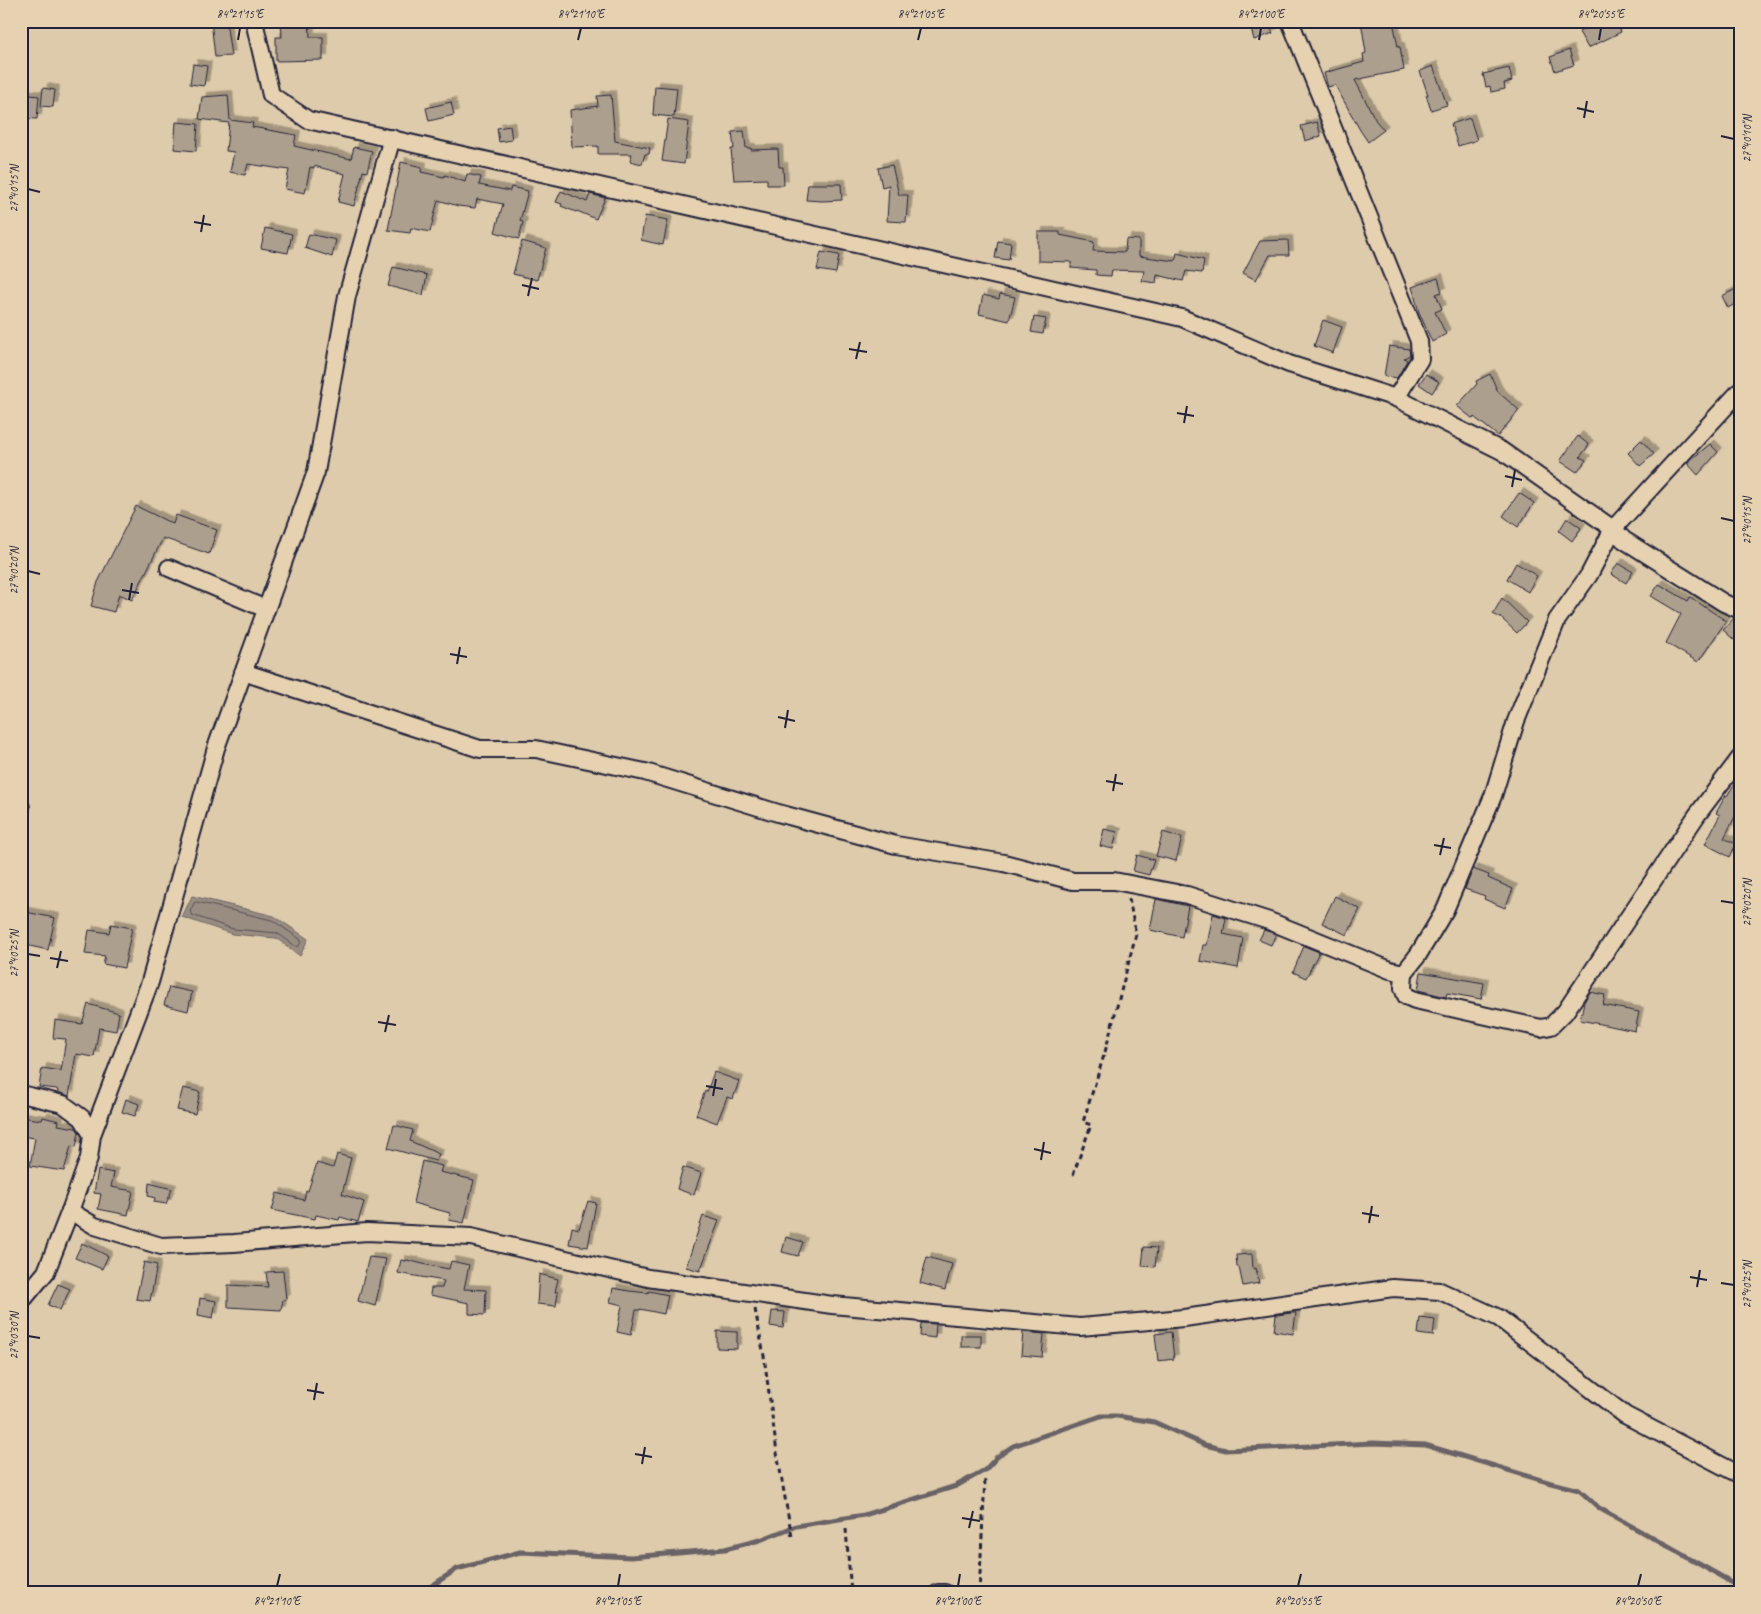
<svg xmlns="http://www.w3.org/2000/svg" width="1761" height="1614" font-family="Caveat,sans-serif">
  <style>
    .water { fill: #998d82; stroke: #696266 }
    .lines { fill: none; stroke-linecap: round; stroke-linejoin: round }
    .shore { stroke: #524d57; stroke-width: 1 }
    .stream { stroke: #696266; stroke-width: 5 }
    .building { fill: #ad9f8e; stroke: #22223b; filter: url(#shadow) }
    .minor-casing { stroke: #22223b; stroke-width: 20 }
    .path { stroke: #22223b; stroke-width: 3; stroke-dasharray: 5 4; stroke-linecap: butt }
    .minor { stroke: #e6d2b0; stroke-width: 16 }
    .ticks { fill: none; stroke: #22223b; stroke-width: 2 }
    .neatline { fill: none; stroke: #22223b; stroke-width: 2 }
    .ticks-label { font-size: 12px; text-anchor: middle; fill: #22223b }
  </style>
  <defs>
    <filter id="shadow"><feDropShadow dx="4.5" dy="-4.5" stdDeviation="0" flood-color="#0004"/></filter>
  </defs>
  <rect width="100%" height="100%" fill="#decbab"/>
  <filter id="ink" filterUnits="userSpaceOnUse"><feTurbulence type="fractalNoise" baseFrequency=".02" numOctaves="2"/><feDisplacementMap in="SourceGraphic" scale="10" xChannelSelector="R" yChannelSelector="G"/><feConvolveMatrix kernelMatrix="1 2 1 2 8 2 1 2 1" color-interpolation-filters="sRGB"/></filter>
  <g filter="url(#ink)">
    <path class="water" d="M192 896 274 916 308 939 300 956 276 938 232 934 182 917Z"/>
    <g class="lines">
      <path class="shore" d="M197 902 272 920 300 939 301 942 299 946 297 947 277 933 233 929 192 915 190 912 194 903Z"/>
      <path class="stream" d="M421 1593 457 1569 520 1552 631 1557 725 1549 760 1540 796 1526 864 1515 956 1486 985 1470 997 1457 1013 1446 1101 1416H1117L1154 1422 1205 1445 1226 1450 1373 1443 1425 1445 1551 1483 1579 1490 1599 1508 1740 1587"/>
    </g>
    <g class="building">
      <path d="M211 21H226L231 56 215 57Z"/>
      <path d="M281 21H309L310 37H323V60L276 61V37H282Z"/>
      <path d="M1249 21H1267L1273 33 1254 40Z"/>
      <path d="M1361 21H1393L1398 47H1400L1404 70 1355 80 1376 121 1384 130 1368 142 1360 130 1335 85 1328 87 1324 73 1364 62 1363 54 1366 53Z"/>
      <path d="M1600 21H1616L1621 32 1588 48 1579 32Z"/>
      <path d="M1569 50 1574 65 1555 71 1550 57Z"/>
      <path d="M193 64 207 66 204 86 190 84Z"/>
      <path d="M1433 66 1447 105 1431 110 1426 95H1428L1420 71Z"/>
      <path d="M1509 68 1512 81 1504 83 1505 89 1491 92 1490 86 1486 87 1483 74Z"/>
      <path d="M655 86 677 88 674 117 653 115Z"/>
      <path d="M43 88 55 90 53 107 41 106Z"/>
      <path d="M21 94 39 96 37 119 21 118Z"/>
      <path d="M228 95 230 120 253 123 252 127 296 135 294 146 351 159 354 147 372 151 367 172 363 171 354 206 338 202 345 174 314 166V168L310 167 305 193 285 189 289 170 248 164 245 175 230 172 234 152 226 151 229 123 199 119 202 97Z"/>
      <path d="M611 95 615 141 650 148 649 154H645L642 164 630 161 632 154H598V146L572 147 570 110 598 106 597 96Z"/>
      <path d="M451 102 454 115 429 121 426 108Z"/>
      <path d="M1470 118 1477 140 1458 146 1451 124Z"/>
      <path d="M668 119 689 122 684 164 662 161Z"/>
      <path d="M176 122 198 124 196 151 174 149Z"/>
      <path d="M1317 122 1321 136 1305 141 1301 126Z"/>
      <path d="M510 126 512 140 499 142 497 128Z"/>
      <path d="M744 131 746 148H751V150L778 149 779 167H783L784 185H767V179L734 180 731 149H734L732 132Z"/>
      <path d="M401 162 422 167 421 172 444 177 445 175 465 182 467 174 481 177 479 185 510 191 511 187 528 191 520 221 523 222 519 239 495 232 503 204 477 199 475 208 458 206 438 200 430 232 411 228 410 233 388 230Z"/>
      <path d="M892 165 899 195H908L906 222 887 221 889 185 882 187 878 168Z"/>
      <path d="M808 184H841L842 200 822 201 806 200Z"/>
      <path d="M561 191 587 202 590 194 605 198 596 219 577 211 576 212 561 206 562 204 556 202Z"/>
      <path d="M645 216 668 220 663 245 641 240Z"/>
      <path d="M265 228 292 234 288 253 261 248Z"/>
      <path d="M1038 232H1060V235L1094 242 1093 251 1125 252 1126 239 1139 240V256L1175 261 1177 253 1204 260 1202 273 1186 271 1183 281 1157 275 1156 283 1142 281 1144 271 1112 270 1111 276 1096 275V270L1071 268V262L1038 261Z"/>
      <path d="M309 234 336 240 332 257 305 248Z"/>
      <path d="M1288 240 1289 255H1270L1256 280 1243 273 1260 241Z"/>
      <path d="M522 241 546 248 537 280 513 274Z"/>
      <path d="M998 241 1011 243 1009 260 995 258Z"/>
      <path d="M821 252 839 255 836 273 817 270Z"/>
      <path d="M393 267 427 275 423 295 388 286Z"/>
      <path d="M1438 278 1442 292 1436 294 1442 309 1435 312 1446 334 1432 342 1419 312 1412 287Z"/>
      <path d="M1740 287V301L1728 308 1722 296Z"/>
      <path d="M1000 294 1015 297 1009 321 979 314 983 295 999 299Z"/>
      <path d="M1034 317 1046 319 1043 334 1031 332Z"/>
      <path d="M1323 320 1342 327 1333 353 1314 346Z"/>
      <path d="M1389 346 1409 349 1410 355 1404 358 1407 360 1406 362 1397 378 1384 376Z"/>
      <path d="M1426 374 1439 382 1432 393 1419 384Z"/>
      <path d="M1490 374 1498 392 1519 410 1498 436 1474 417 1473 419 1457 406 1477 384 1476 381Z"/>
      <path d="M1578 436 1589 445 1580 457 1586 460 1577 472 1560 461Z"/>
      <path d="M1641 440 1654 454 1640 466 1628 453Z"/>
      <path d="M1710 444 1718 452 1698 475 1687 463Z"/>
      <path d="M1519 493 1534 503 1518 527 1503 516Z"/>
      <path d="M136 506 173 524 176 515 217 530 209 554 163 538 132 600 119 594 114 612 91 606 98 582Z"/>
      <path d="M1567 518 1581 528 1572 541 1559 531Z"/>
      <path d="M1516 563 1537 576 1528 592 1507 579Z"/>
      <path d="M1618 563 1633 572 1626 583 1611 574Z"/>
      <path d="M1659 584 1688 601 1690 597 1726 621 1698 662 1666 643 1681 614 1651 596Z"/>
      <path d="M1502 598 1527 622 1517 633 1501 618 1493 614Z"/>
      <path d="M1734 618 1740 620V645L1723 630Z"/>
      <path d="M1740 775V807L1724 838 1736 844 1730 857 1705 844 1720 815 1716 813 1726 795 1727 796Z"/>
      <path d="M1104 829 1117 832 1113 849 1100 846Z"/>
      <path d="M1163 832 1182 838 1176 861 1156 856Z"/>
      <path d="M1137 855 1154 860 1149 875 1133 871Z"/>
      <path d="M1473 869 1489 875 1488 878 1513 889 1505 908 1484 899 1485 896 1465 889Z"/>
      <path d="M1335 896 1360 909 1347 935 1322 923Z"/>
      <path d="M1156 899 1188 906 1182 937 1150 930Z"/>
      <path d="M21 911 55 918 48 950 21 944Z"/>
      <path d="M1213 914 1226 918 1223 934 1243 938 1238 968 1200 961 1203 945H1207Z"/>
      <path d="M111 924 132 928 124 968 103 964 105 956 85 954 89 930 109 933Z"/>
      <path d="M1264 930 1276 934 1271 945 1259 940Z"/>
      <path d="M1304 946 1319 952 1306 978 1293 972Z"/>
      <path d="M1421 972 1484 983 1481 999 1447 993 1446 997 1418 990Z"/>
      <path d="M169 987 192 992 188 1011 164 1005Z"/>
      <path d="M1590 992 1605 995 1603 1005 1639 1012 1635 1031 1580 1020 1584 1002Z"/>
      <path d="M88 1004 119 1013 116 1031 99 1028 94 1057 76 1054 69 1096 58 1092 57 1089 39 1087 42 1068 61 1071 66 1039 53 1038 55 1020 82 1024Z"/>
      <path d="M714 1072 739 1081 733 1099 727 1097 717 1123 696 1115 705 1091 707 1092Z"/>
      <path d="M183 1088 200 1092 195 1114 177 1110Z"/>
      <path d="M126 1099 139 1104 135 1116 122 1112Z"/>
      <path d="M21 1117 42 1120 43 1117 59 1121 58 1125 76 1128 79 1132 76 1147 71 1146 64 1171 30 1166 35 1138 21 1136Z"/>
      <path d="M394 1125 413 1130 410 1141 439 1154 436 1161 388 1148Z"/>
      <path d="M337 1154 351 1158 342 1194 364 1202 358 1222 340 1217 339 1220 316 1215 315 1219 272 1210 277 1193 304 1200 306 1191H308L317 1163 333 1168Z"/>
      <path d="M422 1161 442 1166 440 1172 474 1180 464 1223 449 1220 450 1213 413 1203Z"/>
      <path d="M683 1167 701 1173 694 1195 677 1189Z"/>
      <path d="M98 1170 114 1173 111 1187 133 1191 128 1215 98 1209 101 1194 94 1193Z"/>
      <path d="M149 1183 172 1189 166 1204 154 1202 155 1198 148 1196Z"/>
      <path d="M588 1201 596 1203 588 1247 569 1244 572 1227 579 1229Z"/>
      <path d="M703 1216 719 1221 700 1271 686 1267Z"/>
      <path d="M786 1237 803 1242 798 1256 782 1252Z"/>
      <path d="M82 1243 108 1256 102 1269 75 1258Z"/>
      <path d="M1144 1247 1157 1248 1155 1267 1142 1266Z"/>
      <path d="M1252 1254 1253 1269 1256 1268 1259 1283 1243 1286 1239 1267H1237L1236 1255Z"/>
      <path d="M369 1257 386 1259 375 1306 358 1301Z"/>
      <path d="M927 1257 952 1264 945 1290 920 1283Z"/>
      <path d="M401 1260 406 1261 407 1260 427 1265 449 1269 451 1261 469 1265 464 1289 486 1290 485 1315 469 1314V1303L430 1295 431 1288H442L444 1281 398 1273Z"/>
      <path d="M144 1262 157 1265 150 1301 136 1299Z"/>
      <path d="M283 1271 286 1299 283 1300 281 1310 228 1307V1285L268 1287 266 1272Z"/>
      <path d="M539 1274 558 1279 555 1292H558L556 1306 537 1304Z"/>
      <path d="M58 1284 70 1289 60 1310 48 1305Z"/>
      <path d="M613 1288 629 1291 648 1293 649 1291 668 1295 664 1314 640 1309V1310H636L631 1335 617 1332 622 1305 610 1302Z"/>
      <path d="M200 1298 216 1301 213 1318 198 1315Z"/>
      <path d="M772 1311 785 1312 783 1328 770 1326Z"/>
      <path d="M1292 1313H1296L1293 1334 1274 1331 1276 1315Z"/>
      <path d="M1420 1318 1435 1320 1433 1336 1418 1334Z"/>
      <path d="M921 1323 936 1324 935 1338 920 1336Z"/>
      <path d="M717 1331 737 1332V1349L717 1348Z"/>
      <path d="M1023 1332 1044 1334 1042 1357 1021 1355Z"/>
      <path d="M1171 1332 1174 1359 1158 1361 1155 1334Z"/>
      <rect x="961" y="1335" width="20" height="12"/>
    </g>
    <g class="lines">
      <g class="minor-casing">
        <g id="minor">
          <path d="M254 21 271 95 308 120 1182 318 1289 364 1396 398 1502 451 1613 529 1624 540 1724 603 1740 610"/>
          <path d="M1290 21 1419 341 1420 359 1396 398"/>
          <path d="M169 568 266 609"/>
          <path d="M243 672 480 749H536L645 772 778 813 896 845 1004 863 1073 881H1114L1187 895 1269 921 1390 970 1404 973 1418 955 1445 910 1493 796 1516 721 1557 620 1589 575 1613 529 1740 391"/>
          <path d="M21 808V807"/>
          <path d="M1404 973 1403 988 1406 996 1415 1000 1541 1028 1551 1026 1565 1012 1697 815 1740 758"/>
          <path d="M21 1094 63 1104 82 1118 92 1135 89 1158 70 1211 46 1272 21 1302"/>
          <path d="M92 1135 150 982 216 748 316 472 347 296 392 138"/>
          <path d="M70 1211 95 1226 161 1246 234 1243 367 1232 471 1237 648 1278 832 1305 1080 1327 1184 1318 1393 1288 1440 1291 1499 1318 1625 1415 1740 1475"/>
          <path d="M938 1593H945"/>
        </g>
      </g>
      <g class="path">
        <path d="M1073 1175 1091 1125 1083 1122 1105 1052 1136 934 1129 899"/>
        <path d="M755 1309 764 1356 777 1453 792 1537"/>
        <path d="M846 1529 851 1593"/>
        <path d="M979 1593 985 1479"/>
      </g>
      <use href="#minor" class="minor"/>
    </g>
  </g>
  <path class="ticks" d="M238 40 240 28M578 40 581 28M918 40 921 28M1259 40 1261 28M1599 40 1601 28M1577 108 1594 112M1584 118 1587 101M1721 136 1734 139M28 189 40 192M194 222 211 225M201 232 204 215M522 285 539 289M528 296 532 278M849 349 867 352M856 359 860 342M1177 413 1194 416M1184 423 1187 406M1505 476 1522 480M1512 487 1515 470M1721 518 1734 521M28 571 40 574M122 590 139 593M129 600 132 583M450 654 467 657M457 664 460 647M778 717 795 721M785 728 788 710M1106 781 1123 784M1113 791 1116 774M1434 845 1451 848M1440 855 1444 838M1721 901 1734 903M28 954 40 956M50 958 68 961M57 968 61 951M378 1022 396 1025M385 1032 389 1015M706 1086 723 1089M713 1096 716 1079M1034 1149 1051 1153M1041 1160 1044 1142M1362 1213 1379 1216M1369 1223 1372 1206M1690 1277 1707 1280M1721 1283 1734 1285M1697 1287 1700 1270M28 1336 40 1338M307 1390 324 1393M314 1400 317 1383M635 1454 652 1457M642 1464 645 1447M962 1518 980 1521M969 1528 973 1511M277 1586 280 1574M618 1586 620 1574M958 1586 960 1574M1298 1586 1301 1574M1638 1586 1641 1574"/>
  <rect width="1761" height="1614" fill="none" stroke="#e6d2b0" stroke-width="55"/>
  <rect x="28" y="28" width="1706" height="1558" class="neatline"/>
  <g class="ticks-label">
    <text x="240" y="18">84°21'15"E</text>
    <text x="581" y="18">84°21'10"E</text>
    <text x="921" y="18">84°21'05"E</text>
    <text x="1261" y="18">84°21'00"E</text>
    <text x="1601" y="18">84°20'55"E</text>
    <text transform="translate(1747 139) rotate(-90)" y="4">27°40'10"N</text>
    <text transform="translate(14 189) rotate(-90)" y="4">27°40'15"N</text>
    <text transform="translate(1747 521) rotate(-90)" y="4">27°40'15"N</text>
    <text transform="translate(14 571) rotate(-90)" y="4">27°40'20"N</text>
    <text transform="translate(1747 903) rotate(-90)" y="4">27°40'20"N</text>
    <text transform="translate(14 954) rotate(-90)" y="4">27°40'25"N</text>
    <text transform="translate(1747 1285) rotate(-90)" y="4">27°40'25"N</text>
    <text transform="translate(14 1336) rotate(-90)" y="4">27°40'30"N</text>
    <text x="277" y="1605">84°21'10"E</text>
    <text x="618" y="1605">84°21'05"E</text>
    <text x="958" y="1605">84°21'00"E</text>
    <text x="1298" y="1605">84°20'55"E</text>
    <text x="1638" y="1605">84°20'50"E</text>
  </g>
</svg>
